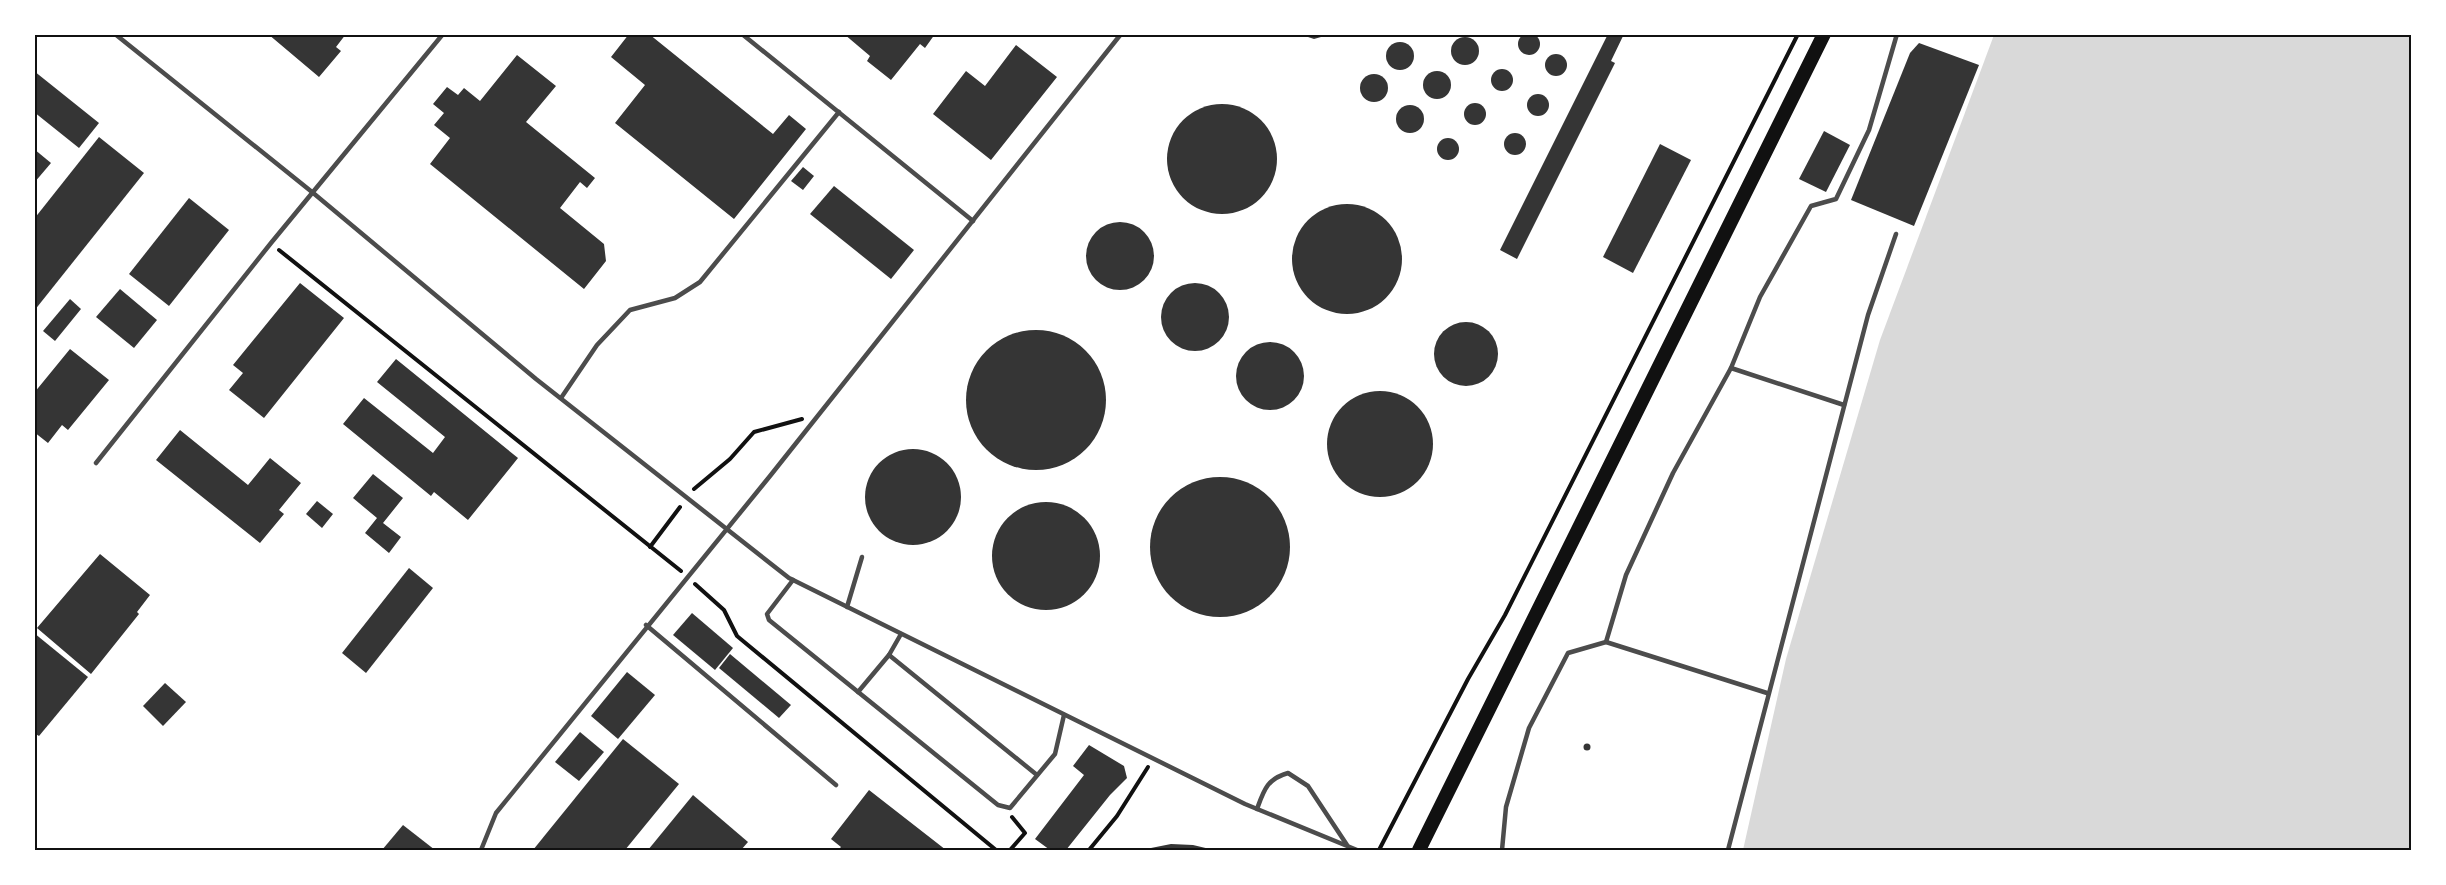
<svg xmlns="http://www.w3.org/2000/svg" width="2446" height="885" font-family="'Fira Sans Condensed',sans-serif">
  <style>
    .water { fill: #d9d9d9 }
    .building { fill: #353535 }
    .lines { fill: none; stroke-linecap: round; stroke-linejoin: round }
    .path { stroke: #111; stroke-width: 4 }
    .service { stroke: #4c4c4c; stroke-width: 4.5 }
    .primary { stroke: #111; stroke-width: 14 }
    .neatline { fill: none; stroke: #111; stroke-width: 2 }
  </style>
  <rect width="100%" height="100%" fill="#fff"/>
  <path class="water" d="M1994 35H2411V850H1743L1786 659 1880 340Z"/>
  <g class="building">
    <circle cx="1529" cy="44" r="11"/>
    <path d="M268 34H346L336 47 341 51 319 77Z"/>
    <path d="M629 34H649L773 134 789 115 806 129 734 219 615 123 645 85 611 57Z"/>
    <path d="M844 34H935L925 48 920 44 891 80 867 61 870 56Z"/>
    <path d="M1299 34H1328V35L1314 39Z"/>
    <path d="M1608 34H1624L1611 61 1615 63 1517 259 1500 250Z"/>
    <circle cx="1465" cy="51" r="14"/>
    <circle cx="1400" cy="56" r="14"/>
    <path d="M1919 43 1979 65 1914 226 1851 200 1910 53Z"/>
    <path d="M1016 45 1057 77 991 160 933 114 966 71 985 86Z"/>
    <circle cx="1556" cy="65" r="11"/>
    <path d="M517 55 556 86 526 122 595 178 587 188 580 182 560 208 604 244 606 261 584 289 430 164 450 138 434 125 444 113 433 104 447 87 458 95 464 88 480 101Z"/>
    <circle cx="1502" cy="80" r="11"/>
    <circle cx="1437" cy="85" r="14"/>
    <path d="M34 71 99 123 79 148 34 112Z"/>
    <circle cx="1374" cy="88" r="14"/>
    <circle cx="1538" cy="105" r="11"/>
    <circle cx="1475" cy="114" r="11"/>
    <circle cx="1222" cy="159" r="55"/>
    <circle cx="1410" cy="119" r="14"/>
    <path d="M1824 131 1850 145 1826 192 1799 179Z"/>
    <circle cx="1515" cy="144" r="11"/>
    <path d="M99 137 144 173 34 311V219Z"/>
    <circle cx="1448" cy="149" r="11"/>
    <path d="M1660 144 1691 160 1633 273 1603 257Z"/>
    <path d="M34 149 51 163 34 183Z"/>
    <path d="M803 167 814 176 803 190 791 181Z"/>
    <path d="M834 186 914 250 891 279 810 214Z"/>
    <path d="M189 198 229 230 169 306 129 274Z"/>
    <circle cx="1347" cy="259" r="55"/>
    <circle cx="1120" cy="256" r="34"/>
    <circle cx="1195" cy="317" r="34"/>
    <path d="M300 283 344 318 264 418 229 390 243 373 233 365Z"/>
    <path d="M120 289 157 320 134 348 96 317Z"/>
    <path d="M70 299 81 309 55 341 43 331Z"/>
    <circle cx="1466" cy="354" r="32"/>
    <circle cx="1036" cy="400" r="70"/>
    <circle cx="1270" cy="376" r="34"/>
    <path d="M70 349 109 380 68 430 62 425 48 443 34 432V393Z"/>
    <path d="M396 359 518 458 468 520 434 492 431 496 343 424 364 398 433 453 445 437 377 382Z"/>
    <circle cx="1380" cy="444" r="53"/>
    <path d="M180 430 248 485 270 458 301 483 279 510 284 514 260 543 156 460Z"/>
    <circle cx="913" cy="497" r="48"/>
    <path d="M373 474 403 498 383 523 401 537 389 553 365 533 377 518 353 498Z"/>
    <circle cx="1220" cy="547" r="70"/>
    <path d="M317 501 333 514 322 528 306 514Z"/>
    <circle cx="1046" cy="556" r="54"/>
    <path d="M100 554 150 595 137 612 139 614 91 674 37 628Z"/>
    <path d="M409 568 433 588 366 673 342 653Z"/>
    <path d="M692 613 733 648 715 670 673 635Z"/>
    <path d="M34 633 88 677 39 736 34 733Z"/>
    <path d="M730 654 791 705 779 718 719 668Z"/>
    <path d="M627 672 655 695 618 739 591 716Z"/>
    <path d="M165 683 186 702 163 726 143 706Z"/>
    <path d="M580 732 604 752 579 781 555 762Z"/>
    <path d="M623 739 679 784 625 850H533Z"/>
    <circle cx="1587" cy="747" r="3.5"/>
    <path d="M1089 745 1124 766 1127 778 1110 795 1066 850H1050L1035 839 1084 775 1073 766Z"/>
    <path d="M869 790 946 850H838L841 847 831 839Z"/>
    <path d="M693 795 748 842 741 850H648Z"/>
    <path d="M403 825 435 850H382Z"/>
    <path d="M1171 844 1193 845 1214 850H1141Z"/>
  </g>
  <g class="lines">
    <g class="path">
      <path d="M279 250 681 571"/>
      <path d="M694 489 730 459 754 432 802 419"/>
      <path d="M650 547 680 507"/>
      <path d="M695 584 724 610 737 636 996 850"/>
      <path d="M1010 850 1025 833 1012 817"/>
      <path d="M1089 850 1117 816 1148 767"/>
      <path d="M1379 850 1468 679 1505 615 1798 34"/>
    </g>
    <g class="service">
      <path d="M115 34 312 192 536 379 789 578 1245 804 1357 850"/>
      <path d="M742 34 973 221"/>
      <path d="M1731 368 1844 405"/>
      <path d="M561 398 597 345 630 310 675 298 700 282 839 112"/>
      <path d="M96 463 271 243 443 34"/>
      <path d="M793 580 767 614 769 620 998 805 1010 808 1055 754 1064 715"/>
      <path d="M847 607 862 557"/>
      <path d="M646 625 836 785"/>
      <path d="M901 634 889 655 1037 775"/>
      <path d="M1606 642 1626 575 1673 473 1731 368 1760 297 1811 206 1836 199 1869 130 1897 34"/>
      <path d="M858 692 889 655"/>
      <path d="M1257 809C1264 790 1267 779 1288 773L1308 786 1347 845"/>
      <path d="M481 850 496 813 770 476 1121 34"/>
      <path d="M1502 850 1506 807 1529 728 1568 653 1606 642 1767 693"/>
      <path d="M1728 850 1868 315 1896 234"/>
    </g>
    <path class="primary" d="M1419 850 1824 34"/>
  </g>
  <rect width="2446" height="885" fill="none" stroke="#ffffff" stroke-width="72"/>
  <rect x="36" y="36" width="2374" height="813" class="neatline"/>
</svg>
